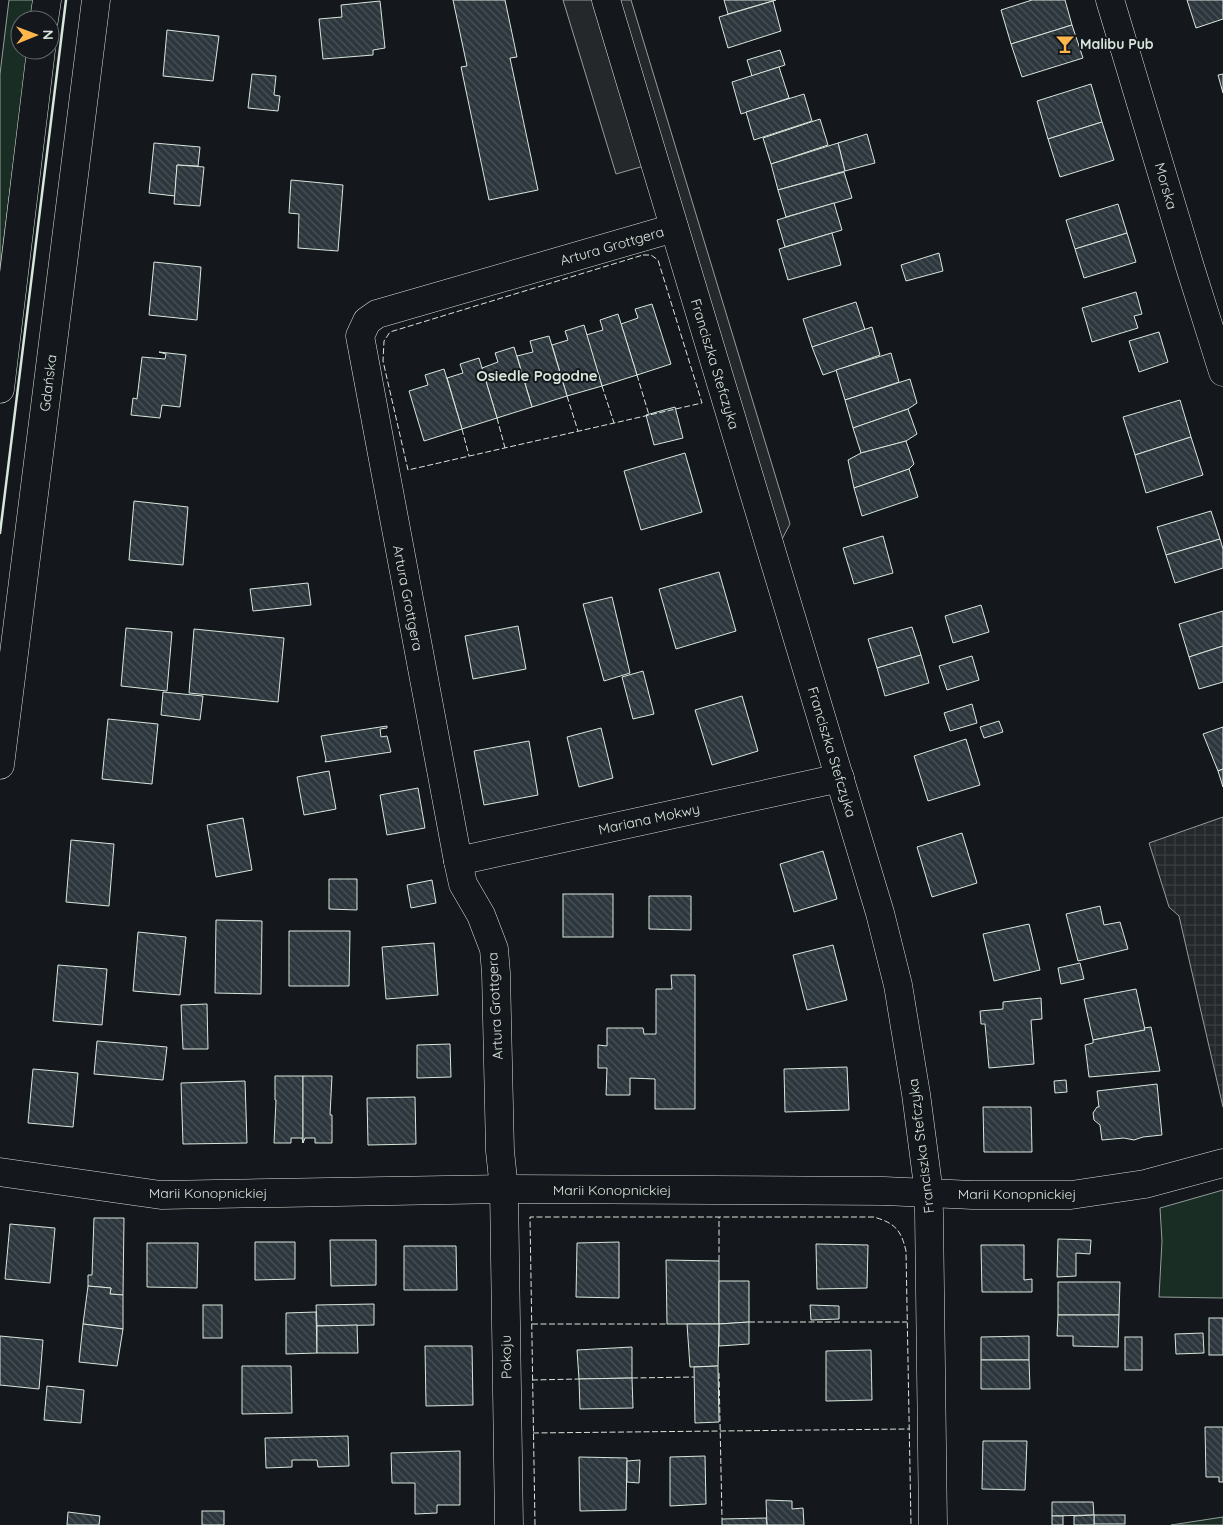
<svg xmlns="http://www.w3.org/2000/svg" width="1223" height="1525" font-family="Quicksand,sans-serif">
  <style>
    .green { fill: #1a2d24; stroke: #939e99 }
    .parking { fill: #24282b; stroke: #939e99 }
    .plaza { fill: url(#plaza-grid); stroke: #939e99 }
    .building { fill: url(#building-back-hatch); stroke: #d8e6dc }
    .lines { fill: none; stroke-linecap: round; stroke-linejoin: round }
    .minor-casing { stroke: #d8e6dc; stroke-width: 29 }
    .major-casing { stroke: #d8e6dc; stroke-width: 29 }
    .minor { stroke: #14181c; stroke-width: 28 }
    .major { stroke: #14181c; stroke-width: 28 }
    .fence { stroke: #d8e6dc; stroke-width: 1; stroke-dasharray: 6 2.5; stroke-linecap: butt }
    .wall { stroke: #d8e6dc; stroke-width: 2.5 }
    .labels { text-anchor: middle; dominant-baseline: central; stroke-width: 4; stroke-linejoin: round; paint-order: stroke }
    .poi-label { font-size: 14px; font-weight: bold; fill: #d8e6dc; stroke: #14181c; text-anchor: start }
    .street-label { font-size: 14px; fill: #d8e6dc; stroke: #14181c }
    .neighbourhood-label { font-size: 15px; font-weight: bold; fill: #d8e6dc; stroke: #14181c }
  </style>
  <defs>
    <pattern id="plaza-grid" width="8" height="8" patternUnits="userSpaceOnUse" patternTransform="scale(1.25)"><rect width="8" height="8" fill="#24282b"/><path d="M0 4h8M4 0v8" fill="none" stroke="#393d3f"/></pattern>
    <pattern id="building-back-hatch" width="6" height="6" patternUnits="userSpaceOnUse" patternTransform="scale(1.25)"><rect width="6" height="6" fill="#2c363c"/><path d="M-1 5l2 2M0 0l6 6M5-1l2 2" fill="none" stroke="#4a5358"/></pattern>
  </defs>
  <rect width="100%" height="100%" fill="#14181c"/>
  <g class="green">
    <path d="M9 0H34L32 20H20V50H28L0 269V74Z"/>
    <path d="M1223 1190V1298L1159 1297 1162 1241 1160 1208Z"/>
    <path d="M1223 1517V1525H1171Z"/>
  </g>
  <g class="parking">
    <path d="M563 0H594L644 166 616 174Z"/>
    <path d="M618 0H631L790 524 781 541Z"/>
  </g>
  <path class="plaza" d="M1223 817V1107L1179 916 1169 907 1149 843Z"/>
  <g class="building">
    <path d="M453 0H505L517 57 510 58 538 190 489 200 461 67 467 66Z"/>
    <path d="M724 0H776L728 14Z"/>
    <path d="M1032 0H1065L1072 25 1011 44 1001 10Z"/>
    <path d="M1187 0H1223V19L1196 28Z"/>
    <path d="M380 1 385 48 373 50V55L323 59 319 19 342 17 341 5Z"/>
    <path d="M773 1 781 31 728 48 719 17Z"/>
    <path d="M1072 25 1083 58 1022 77 1011 44Z"/>
    <path d="M167 30 219 36 213 81 163 76Z"/>
    <path d="M780 50 785 65 752 76 747 60Z"/>
    <path d="M779 67 789 98 741 114 732 82Z"/>
    <path d="M252 74 276 76 274 95 280 96 278 111 248 108Z"/>
    <path d="M1223 74V93L1218 75Z"/>
    <path d="M1091 84 1102 122 1048 139 1037 101Z"/>
    <path d="M804 94 812 121 754 140 746 112Z"/>
    <path d="M820 119 828 145 771 164 763 138Z"/>
    <path d="M1102 122 1114 160 1060 177 1048 139Z"/>
    <path d="M867 134 875 163 845 171 838 143Z"/>
    <path d="M154 143 200 147 198 166 177 165 175 196 149 193Z"/>
    <path d="M838 143 845 171 778 190 771 164Z"/>
    <path d="M177 165 204 167 200 206 174 204Z"/>
    <path d="M844 172 852 198 786 217 778 190Z"/>
    <path d="M291 180 343 185 338 251 298 248 299 214 289 213Z"/>
    <path d="M834 203 842 230 785 247 777 220Z"/>
    <path d="M1118 204 1127 233 1075 249 1066 220Z"/>
    <path d="M832 233 841 265 788 280 779 249Z"/>
    <path d="M1127 233 1136 262 1084 278 1075 249Z"/>
    <path d="M939 253 943 271 906 281 901 265Z"/>
    <path d="M154 262 201 267 197 320 149 315Z"/>
    <path d="M1136 292 1142 314 1134 316 1138 328 1092 342 1082 308Z"/>
    <path d="M856 302 865 330 812 347 803 319Z"/>
    <path d="M652 304 671 364 637 375 621 324 638 318 635 309Z"/>
    <path d="M618 314 637 375 602 386 586 335 603 330 600 320Z"/>
    <path d="M584 325 602 386 567 396 552 345 568 340 565 331Z"/>
    <path d="M872 327 880 355 823 375 812 347Z"/>
    <path d="M1159 332 1168 362 1139 372 1129 341Z"/>
    <path d="M549 336 567 396 532 407 517 356 533 352 530 341Z"/>
    <path d="M514 347 532 407 497 418 482 368 498 362 495 353Z"/>
    <path d="M159 352 186 355 180 407 162 405 160 418 131 415 133 398 137 399 142 357 165 359 166 354Z"/>
    <path d="M891 353 899 382 845 400 836 370Z"/>
    <path d="M479 358 497 418 462 429 447 378 463 373 460 364Z"/>
    <path d="M444 369 462 429 424 441 409 391 428 385 425 375Z"/>
    <path d="M910 379 917 403 908 409 853 428 845 400Z"/>
    <path d="M1180 400 1191 437 1135 455 1123 417Z"/>
    <path d="M675 407 683 438 654 445 646 415Z"/>
    <path d="M908 409 917 434 906 441 861 453 853 428Z"/>
    <path d="M1191 437 1203 475 1146 493 1135 455Z"/>
    <path d="M906 441 914 464 909 469 854 488 848 460 861 453Z"/>
    <path d="M685 453 702 512 641 530 624 471Z"/>
    <path d="M909 469 918 497 862 516 854 488Z"/>
    <path d="M134 501 188 507 183 565 129 560Z"/>
    <path d="M1211 511 1220 539 1166 555 1157 527Z"/>
    <path d="M883 536 893 573 854 584 843 548Z"/>
    <path d="M1220 539 1223 549V568L1175 583 1166 555Z"/>
    <path d="M719 572 736 631 676 649 659 589Z"/>
    <path d="M308 583 311 605 253 611 250 589Z"/>
    <path d="M612 597 630 673 604 681 583 604Z"/>
    <path d="M981 605 989 632 953 643 945 616Z"/>
    <path d="M1223 611V646L1189 657 1179 624Z"/>
    <path d="M518 626 526 669 473 679 465 636Z"/>
    <path d="M912 627 921 655 877 668 868 639Z"/>
    <path d="M126 628 172 632 167 691 121 686Z"/>
    <path d="M194 629 284 638 278 702 189 693Z"/>
    <path d="M1223 646V682L1199 689 1189 657Z"/>
    <path d="M921 655 929 683 885 696 877 668Z"/>
    <path d="M972 656 979 680 947 690 939 666Z"/>
    <path d="M643 671 654 714 633 719 622 677Z"/>
    <path d="M163 692 203 696 200 720 161 715Z"/>
    <path d="M742 696 758 751 712 765 695 710Z"/>
    <path d="M972 704 977 723 950 731 944 713Z"/>
    <path d="M108 719 158 724 152 784 102 779Z"/>
    <path d="M999 721 1003 732 984 738 980 727Z"/>
    <path d="M387 726V728L380 729 381 737 387 736 391 752 325 762 326 760 321 736Z"/>
    <path d="M1223 727V769L1218 771 1203 734Z"/>
    <path d="M601 728 613 778 579 787 567 737Z"/>
    <path d="M966 739 980 785 928 801 914 756Z"/>
    <path d="M529 741 538 795 484 805 474 751Z"/>
    <path d="M1223 769V787L1218 771Z"/>
    <path d="M329 771 336 809 304 815 297 777Z"/>
    <path d="M418 788 425 828 387 835 380 795Z"/>
    <path d="M243 818 252 870 216 877 207 825Z"/>
    <path d="M962 833 977 883 932 897 917 847Z"/>
    <path d="M71 840 114 844 109 906 66 902Z"/>
    <path d="M823 851 837 899 794 912 780 864Z"/>
    <path d="M329 879H357V910L329 909Z"/>
    <path d="M432 880 436 903 411 908 407 885Z"/>
    <rect x="563" y="894" width="50" height="43"/>
    <path d="M649 896H691V930L649 929Z"/>
    <path d="M1100 906 1104 925 1120 922 1128 949 1078 961 1066 914Z"/>
    <path d="M216 920 262 921 261 994 215 993Z"/>
    <path d="M1029 924 1040 970 994 981 983 934Z"/>
    <path d="M289 931H350L349 986H289Z"/>
    <path d="M138 932 186 937 180 995 133 991Z"/>
    <path d="M434 943 438 995 386 999 382 947Z"/>
    <path d="M833 945 847 1000 807 1010 793 955Z"/>
    <path d="M1080 963 1084 979 1061 984 1058 968Z"/>
    <path d="M58 965 107 969 102 1025 53 1021Z"/>
    <path d="M671 975H695V1109H655V1079L630 1078V1095H606L607 1068H598V1045L607 1046V1028H643L644 1034H656V989H672Z"/>
    <path d="M1136 989 1145 1030 1093 1040 1084 999Z"/>
    <path d="M1041 998 1042 1019 1031 1020 1034 1064 989 1068 985 1024H981L980 1011 1003 1009V1002Z"/>
    <path d="M207 1004 208 1049H183L181 1005Z"/>
    <path d="M1151 1027 1160 1071 1089 1077 1085 1045 1093 1043V1040L1145 1030 1144 1028Z"/>
    <path d="M97 1041 167 1047 163 1080 94 1074Z"/>
    <path d="M450 1044 451 1077 417 1078V1045Z"/>
    <path d="M847 1067 849 1110 785 1112 784 1069Z"/>
    <path d="M33 1069 78 1073 73 1127 28 1123Z"/>
    <path d="M275 1076H303V1143L302 1138H291V1143H274L276 1100H275Z"/>
    <path d="M303 1076H332L330 1115H332V1143H315V1138H305L303 1143Z"/>
    <path d="M1066 1080 1067 1092 1055 1093 1054 1081Z"/>
    <path d="M245 1081 247 1143 183 1144 181 1083Z"/>
    <path d="M1157 1084 1162 1135 1143 1137 1134 1140 1124 1138 1102 1140 1100 1125 1094 1120 1093 1113 1097 1107H1099L1097 1091Z"/>
    <path d="M415 1097 416 1144 368 1145 367 1098Z"/>
    <path d="M983 1107H1031L1032 1152H984Z"/>
    <path d="M94 1218H124L123 1295 110 1294 111 1288 88 1286V1275H92Z"/>
    <path d="M10 1224 55 1228 50 1283 5 1279Z"/>
    <path d="M1058 1239 1091 1240 1090 1254 1076 1253V1276L1057 1277Z"/>
    <path d="M330 1240H376V1285L331 1286Z"/>
    <path d="M255 1242H295V1279L255 1280Z"/>
    <path d="M619 1242V1298L576 1297 577 1243Z"/>
    <path d="M147 1243H198L197 1288 147 1287Z"/>
    <path d="M816 1244 868 1245 867 1288 817 1289Z"/>
    <path d="M981 1245H1024V1280L1032 1279V1292H982Z"/>
    <path d="M404 1246H456L457 1290H404Z"/>
    <path d="M666 1260 719 1261V1324H667Z"/>
    <path d="M719 1281H749V1322L719 1324Z"/>
    <path d="M1058 1282H1120L1119 1315H1058Z"/>
    <path d="M88 1286 111 1288 110 1294 123 1295V1329L83 1324Z"/>
    <path d="M374 1304V1325L317 1326 316 1305Z"/>
    <rect x="203" y="1305" width="19" height="33"/>
    <path d="M810 1305 839 1306V1319L811 1320Z"/>
    <path d="M316 1312 317 1353 286 1354V1313Z"/>
    <path d="M1058 1315H1119L1118 1347 1073 1346V1336H1057Z"/>
    <rect x="1209" y="1318" width="14" height="37"/>
    <path d="M749 1322V1344L719 1346V1324Z"/>
    <path d="M83 1324 123 1329 117 1366 79 1362Z"/>
    <path d="M687 1324H719L718 1366 690 1367Z"/>
    <path d="M357 1325 358 1353H317V1326Z"/>
    <path d="M1203 1333 1204 1353 1176 1354 1175 1334Z"/>
    <path d="M0 1336 43 1340 39 1389 0 1385Z"/>
    <path d="M1029 1336V1360H981V1337Z"/>
    <rect x="1125" y="1337" width="17" height="33"/>
    <path d="M425 1346H472L473 1405 426 1406Z"/>
    <path d="M632 1347V1378L579 1379 577 1350Z"/>
    <path d="M871 1350 872 1400 826 1401V1351Z"/>
    <path d="M981 1360H1029L1030 1389H981Z"/>
    <path d="M242 1366H291L292 1413 242 1414Z"/>
    <path d="M718 1366 719 1422 695 1423 694 1367Z"/>
    <path d="M632 1378 633 1408 580 1409 579 1379Z"/>
    <path d="M47 1386 84 1390 81 1423 44 1420Z"/>
    <path d="M1205 1427H1223V1482H1219V1477H1206Z"/>
    <path d="M348 1436 349 1466 318 1467 317 1460H292V1467L266 1468 265 1438Z"/>
    <path d="M983 1441H1027L1025 1490 982 1489Z"/>
    <path d="M460 1451V1505H437V1513L415 1514V1483H392L391 1453Z"/>
    <path d="M705 1456 706 1504 670 1506V1457Z"/>
    <path d="M579 1457 627 1458 626 1510 580 1511Z"/>
    <path d="M640 1460 639 1483 627 1482V1461Z"/>
    <path d="M766 1500 792 1501V1509L803 1508 804 1525H767Z"/>
    <path d="M1052 1502H1093L1094 1515 1052 1516Z"/>
    <rect x="202" y="1511" width="22" height="14"/>
    <path d="M68 1512 100 1516 99 1525H67Z"/>
    <rect x="1094" y="1515" width="31" height="9"/>
    <path d="M1094 1515V1525H1074V1516Z"/>
    <rect x="1052" y="1516" width="11" height="9"/>
    <path d="M766 1518 767 1525H722V1519Z"/>
  </g>
  <g class="lines">
    <g class="minor-casing">
      <g id="minor">
        <path d="M606 0 880 913 898 985 916 1094 927 1178 929 1212 933 1525"/>
        <path d="M1110 0 1190 267 1223 372"/>
        <path d="M0 765 96 0"/>
        <path d="M458 861 840 778"/>
        <path d="M0 1172 161 1195 504 1189 884 1191 973 1195H1071L1145 1184 1223 1163"/>
        <path d="M509 1525 504 1189 500 1151 496 973 494 949 481 915 463 884 458 861 360 336 367 321 377 314 674 228"/>
      </g>
    </g>
    <g class="major-casing">
      <g id="major">
        <path d="M44 20 47 0"/>
        <path d="M0 389 41 50"/>
      </g>
    </g>
    <use href="#minor" class="minor"/>
    <use href="#major" class="major"/>
    <g class="fence">
      <path d="M643 255H651L658 260 702 403 408 470 383 361 384 341 390 332Z"/>
      <path d="M637 375 649 415"/>
      <path d="M602 386 614 423"/>
      <path d="M567 396 578 431"/>
      <path d="M497 418 505 448"/>
      <path d="M462 429 469 456"/>
      <path d="M719 1261V1217"/>
      <path d="M749 1322H907"/>
      <path d="M532 1324H667"/>
      <path d="M719 1373 722 1519"/>
      <path d="M632 1378 694 1377"/>
      <path d="M532 1380 579 1379"/>
      <path d="M533 1433 909 1429"/>
      <path d="M535 1525 530 1217H874C894 1223 901 1229 906 1251L911 1525"/>
    </g>
    <path class="wall" d="M0 533 66 0"/>
  </g>
  <defs>
    <g id="bar-bare" transform="scale(1.5)"><path d="M-6-5H6L.8 .8V4.5H3.5V6h-7V4.5H-.8V.8Z" fill="#ffb74d" stroke="#14181c" stroke-width="2.5" paint-order="stroke"/></g>
  </defs>
  <g fill-rule="evenodd">
    <use href="#bar-bare" x="1065" y="44"/>
  </g>
  <g class="labels">
    <g class="poi-label">
      <text x="1080" y="44">Malibu Pub</text>
    </g>
    <g class="street-label">
      <text transform="translate(1166 186) rotate(74)">Morska</text>
      <text transform="translate(612 246) rotate(-16)">Artura Grottgera</text>
      <text transform="translate(715 364) rotate(73)">Franciszka Stefczyka</text>
      <text transform="translate(48 383) rotate(-83)">Gdańska</text>
      <text transform="translate(408 598) rotate(79)">Artura Grottgera</text>
      <text transform="translate(832 752) rotate(73)">Franciszka Stefczyka</text>
      <text transform="translate(649 819) rotate(-12)">Mariana Mokwy</text>
      <text transform="translate(495 1006) rotate(-93)">Artura Grottgera</text>
      <text transform="translate(921 1146) rotate(-97)">Franciszka Stefczyka</text>
      <text x="612" y="1190">Marii Konopnickiej</text>
      <text x="208" y="1193">Marii Konopnickiej</text>
      <text x="1017" y="1194">Marii Konopnickiej</text>
      <text transform="translate(506 1357) rotate(-91)">Pokoju</text>
    </g>
    <g class="neighbourhood-label">
      <text x="537" y="375">Osiedle Pogodne</text>
    </g>
  </g>
  <g transform="translate(35 35) rotate(89)"><circle r="24" fill="#14181c" stroke="#626a69"/>
  <path d="M0-4L9 19L0 12L-9 19Z" fill="#ffb74d"/>
  <text y="-8" font-size="14" font-weight="bold" text-anchor="middle" fill="#d8e6dc">N</text>
  </g>
</svg>
